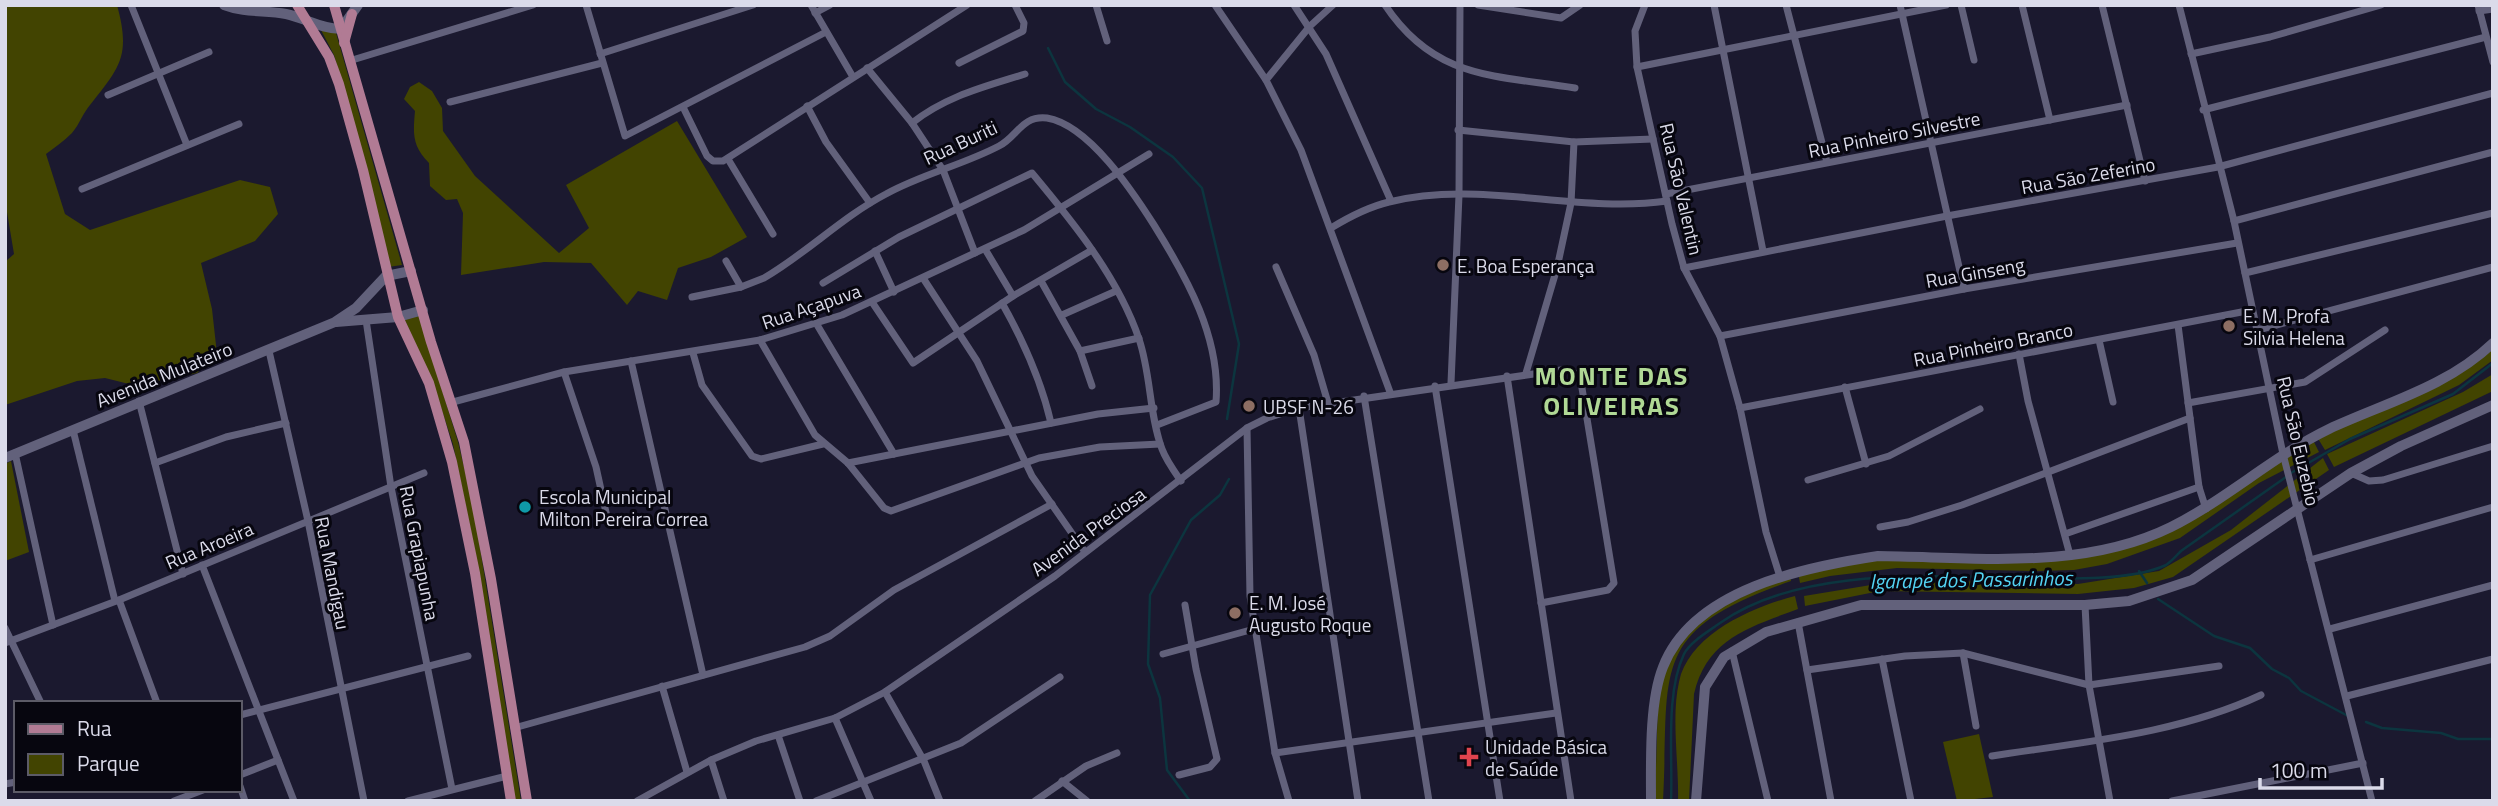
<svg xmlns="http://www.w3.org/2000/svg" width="2498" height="806" font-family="'Titillium Web',sans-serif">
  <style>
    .green { fill: #424401 }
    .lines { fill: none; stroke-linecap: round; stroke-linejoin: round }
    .stream { stroke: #0c353f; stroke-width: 2.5 }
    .street { stroke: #62617b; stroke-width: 7 }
    .secondary { stroke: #62617b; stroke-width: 10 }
    .primary { stroke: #b17b94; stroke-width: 10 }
    .education-dot { fill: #8d6e63; stroke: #07060f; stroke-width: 2.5 }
    .culture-dot { fill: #0f9aa8; stroke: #07060f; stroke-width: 2.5 }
    .health-dot { fill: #e0444e; stroke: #07060f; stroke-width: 2.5 }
    .labels { text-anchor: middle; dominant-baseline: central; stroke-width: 6; stroke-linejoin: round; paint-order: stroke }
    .street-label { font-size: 19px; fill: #dbdbea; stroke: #07060f }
    .poi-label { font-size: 19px; fill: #dbdbea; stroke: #07060f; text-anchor: start }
    .water-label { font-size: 21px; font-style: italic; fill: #53d3f3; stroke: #07060f }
    .district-label { font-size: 26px; font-weight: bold; letter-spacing: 2px; fill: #b0d895; stroke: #07060f }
  </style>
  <rect width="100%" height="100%" fill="#1b192f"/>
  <g class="green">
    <path d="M5 5H117C131 56 120 67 90 105 83 113 79 125 72 133 64 141 55 147 46 154L65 214 90 230 240 180 270 187 278 214 255 241 201 263 212 309 217 354 197 373 170 379 133 385 105 378 77 381 5 405V262L14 254 5 200Z"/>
    <path d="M321 30 336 33 402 265 388 267 354 123 334 55Z"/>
    <path d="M419 82 432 91 442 108 443 131 475 176 559 253 589 228 566 185 677 121 747 237 711 257 678 268 667 300 638 291 627 305 591 263 544 262 461 275 463 213 457 199 446 200 430 186 429 163C412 146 413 134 415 111L404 99 410 87Z"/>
    <path d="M419 315 458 442 473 505 521 801H515L475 551 453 444 433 383 404 318Z"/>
    <path d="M2493 346V360L2459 385 2325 450 2317 437 2376 412Z"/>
    <path d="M2493 374V391L2334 467 2327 454 2463 392Z"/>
    <path d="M2313 440 2319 452 2259 483 2180 538 2107 564 2074 570 2036 571 1897 568 1830 576 1800 583 1798 572 1861 559 2035 561 2165 532Z"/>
    <path d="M2323 458 2329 470 2173 577 2134 588 2078 594 1880 591 1805 606 1804 596 1877 584 1982 581 2078 584 2159 571 2231 530Z"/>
    <path d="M11 461 29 552 5 561V464Z"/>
    <path d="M1790 575 1791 581C1647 631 1670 668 1663 801H1655L1658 700 1663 667 1703 615Z"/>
    <path d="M1795 596 1798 609C1750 627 1707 638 1694 694L1689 801H1678C1679 764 1671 717 1679 682 1689 634 1753 607 1795 596Z"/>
    <path d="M1979 734 1993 797 1957 801 1943 742Z"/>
  </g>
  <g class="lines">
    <g class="stream">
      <path d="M1048 48 1065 82 1096 109 1130 127 1173 157 1202 188 1239 344 1227 419"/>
      <path d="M2291 473 2350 439 2453 394 2493 363"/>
      <path d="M2139 571 2147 583"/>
      <path d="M2158 599 2214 636 2250 648 2272 669 2289 678 2301 691 2348 716"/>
      <path d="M2366 722 2382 728 2441 733 2458 739H2493"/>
      <path d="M1190 801 1167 770 1160 698 1148 664 1150 595 1191 520 1220 495 1229 479"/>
      <path d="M1671 801C1673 757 1665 694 1684 654 1690 642 1709 631 1720 623 1791 573 1902 575 1987 577 2034 577 2123 585 2166 565 2171 562 2177 555 2181 551L2286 477"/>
    </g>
    <g class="street">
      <path d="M131 5 187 145"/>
      <path d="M586 5 625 136 826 32"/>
      <path d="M811 5 853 77"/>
      <path d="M1096 5 1107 41"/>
      <path d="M1215 5 1266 80 1301 150 1390 392"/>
      <path d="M1294 5 1326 54 1391 201"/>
      <path d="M1385 5C1435 80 1495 75 1575 88"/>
      <path d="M1478 5 1561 18 1580 5"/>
      <path d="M1645 5 1635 31 1637 67 1672 224 1684 268 1720 336 1740 408 1766 532 1780 577"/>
      <path d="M1714 5 1763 251"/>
      <path d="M1786 5 1827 162"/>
      <path d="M1900 5 1964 289"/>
      <path d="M1961 5 1974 60"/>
      <path d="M2022 5 2050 120"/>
      <path d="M2102 5 2145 181"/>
      <path d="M2179 5 2234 221 2283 454 2372 801"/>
      <path d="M2478 5 2493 62"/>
      <path d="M2479 11 2493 9"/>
      <path d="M815 13 830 5"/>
      <path d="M600 54 753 5"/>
      <path d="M2191 54 2270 37 2381 5"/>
      <path d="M349 61 533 5"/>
      <path d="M959 63 1023 31 1024 23 1015 5"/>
      <path d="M1637 67 1946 5"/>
      <path d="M867 68 912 123 943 170 975 253"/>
      <path d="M1266 80 1310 26 1333 5"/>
      <path d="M108 95 209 52"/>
      <path d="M450 102 602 63"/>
      <path d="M807 106 826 142 870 203"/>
      <path d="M683 107 707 156 713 161H723L967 5"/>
      <path d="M2203 110 2486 37"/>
      <path d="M912 123C946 96 984 87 1025 74"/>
      <path d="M1458 130 1574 142 1653 139"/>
      <path d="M728 159 773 234"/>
      <path d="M82 189 239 124"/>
      <path d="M1666 194 2127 105"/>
      <path d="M2234 221 2493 152"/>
      <path d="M1331 228C1349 217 1368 207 1389 202 1480 179 1575 214 1667 201"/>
      <path d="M985 249 1013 296"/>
      <path d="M875 251 894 292"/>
      <path d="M726 261 741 287"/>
      <path d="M1276 267 1314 355 1328 403"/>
      <path d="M1684 268 1947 216 2218 167 2493 93"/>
      <path d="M2245 273 2493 213"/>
      <path d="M923 278 977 361 1032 476 1085 552"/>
      <path d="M1041 281 1080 351 1092 386"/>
      <path d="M823 283 899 237 1032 173C1073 222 1118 277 1139 339 1151 374 1149 414 1162 449 1166 460 1174 471 1181 481"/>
      <path d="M692 297 741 287 764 278C807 253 842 217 886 194 922 174 963 165 999 146 1017 137 1022 115 1047 118 1089 125 1133 192 1154 225 1187 278 1221 338 1216 402L1157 425"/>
      <path d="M872 302 913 363 1013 296 1092 250"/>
      <path d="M1002 303C1024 342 1041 380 1051 423"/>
      <path d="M1062 315 1116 291"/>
      <path d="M366 320 391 487 452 789"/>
      <path d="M816 323 894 454"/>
      <path d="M2178 325 2199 487 2206 509"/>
      <path d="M2258 330 2493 267"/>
      <path d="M1720 336 1964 289 2237 243"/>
      <path d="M760 340 815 435 848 463 884 508 891 511 1039 458 1100 447 1160 444"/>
      <path d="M2099 340 2113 402"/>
      <path d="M269 351 308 521 364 801"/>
      <path d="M1080 351 1139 338"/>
      <path d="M693 353 702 385 752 456 761 459 823 444"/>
      <path d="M2019 354 2028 401 2070 555"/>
      <path d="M631 361 703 675"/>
      <path d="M564 372 596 467 607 517"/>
      <path d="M1526 373 1557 268 1571 203 1574 142"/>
      <path d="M1507 376 1571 801"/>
      <path d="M1451 383 1459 195 1460 5"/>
      <path d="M1435 386 1500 801"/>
      <path d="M1845 387 1866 464"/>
      <path d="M1364 396 1429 801"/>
      <path d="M139 401 183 574"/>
      <path d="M453 402 564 372 760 340 842 315 1024 230 1149 154"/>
      <path d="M2188 403 2305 382 2385 330"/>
      <path d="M1299 408 1358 801"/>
      <path d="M1740 408 2252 310"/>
      <path d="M1247 428 1250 596 1275 753 1289 801"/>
      <path d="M73 430 115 601"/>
      <path d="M15 453 53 625"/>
      <path d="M155 463 226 437 286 423"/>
      <path d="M848 463 1098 414 1154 408"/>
      <path d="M2351 473 2369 481 2383 480 2493 446"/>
      <path d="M1808 480 1889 456 1980 409"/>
      <path d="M1880 527 1908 522 1962 505 2190 418"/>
      <path d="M2065 534 2199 487"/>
      <path d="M2310 560 2493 507"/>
      <path d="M202 565 294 801"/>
      <path d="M119 600 157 703"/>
      <path d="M2085 605 2089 685 2110 801"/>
      <path d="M1798 622 1831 801"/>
      <path d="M5 628 41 703"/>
      <path d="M2330 629 2493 585"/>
      <path d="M5 643 119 600 424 473"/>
      <path d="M1732 651 1768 801"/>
      <path d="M1963 653 1976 726"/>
      <path d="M1163 654 1254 629"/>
      <path d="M1882 659 1911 801"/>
      <path d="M1807 670 1905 656 1963 653 2089 685 2219 666"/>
      <path d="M662 686 687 772"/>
      <path d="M885 692 924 761 940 801"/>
      <path d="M2347 696 2493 659"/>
      <path d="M240 715 468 656"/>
      <path d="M835 718 871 801"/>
      <path d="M514 728 805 647 830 636 894 590 1052 504"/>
      <path d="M778 735 800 801"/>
      <path d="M1275 753 1556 713"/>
      <path d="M1992 756C2082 742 2178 734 2261 695"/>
      <path d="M711 760 724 801"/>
      <path d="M240 775 278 760"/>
      <path d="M1179 775 1210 767 1217 759 1196 669 1185 605"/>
      <path d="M1062 781 1087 801"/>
      <path d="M5 784 16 782"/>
      <path d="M240 786 245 801"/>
      <path d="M174 801 203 790"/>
      <path d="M408 801 507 776"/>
      <path d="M637 801 711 760 756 741 835 718 885 692 1055 576 1247 428 1267 418 1299 408 1568 369 1580 376 1614 583 1608 590 1541 603"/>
      <path d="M816 801 961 743 1060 677"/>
      <path d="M1035 801 1086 766 1117 753"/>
      <path d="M2172 801 2363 763"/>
    </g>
    <g class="secondary">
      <path d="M224 5C245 13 265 10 286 14 305 18 321 29 341 29L358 5"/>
      <path d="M336 322 398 317 423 310"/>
      <path d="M5 458 335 322 356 308 386 276 411 271"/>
      <path d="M1651 801C1651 762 1649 702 1663 667 1693 589 1805 567 1878 556 1975 557 2082 571 2171 527 2227 499 2273 456 2329 429 2385 403 2447 387 2493 343"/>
      <path d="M1696 801 1705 687 1724 657 1766 632 1861 605H2085L2129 601 2192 580 2351 473 2401 446 2493 405"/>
    </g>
    <g class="primary">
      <path d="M297 5 329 57 339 84 363 170 398 317 429 383 452 462 475 573 511 801"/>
      <path d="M334 5 431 342 464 442 491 579 527 801"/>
      <path d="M344 43 352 14"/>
    </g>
  </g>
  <g class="education-dot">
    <circle cx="1443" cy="265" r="7"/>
    <circle cx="2229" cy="326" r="7"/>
    <circle cx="1249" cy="406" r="7"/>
    <circle cx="1235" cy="613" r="7"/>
  </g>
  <circle class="culture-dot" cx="525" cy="507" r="7"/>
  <path class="health-dot" d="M1465.5 746.5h7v7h7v7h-7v7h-7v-7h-7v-7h7z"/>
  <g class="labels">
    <g class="street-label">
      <text transform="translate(1894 134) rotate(-11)">Rua Pinheiro Silvestre</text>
      <text transform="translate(960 142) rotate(-25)">Rua Buriti</text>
      <text transform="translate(2088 175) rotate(-10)">Rua São Zeferino</text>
      <text transform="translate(1682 189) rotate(77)">Rua São Valentin</text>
      <text transform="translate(1975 272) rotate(-10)">Rua Ginseng</text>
      <text transform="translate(811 306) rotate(-19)">Rua Açapuva</text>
      <text transform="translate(1993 344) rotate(-11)">Rua Pinheiro Branco</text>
      <text transform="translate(164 374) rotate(-22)">Avenida Mulateiro</text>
      <text transform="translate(2299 441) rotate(77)">Rua São Euzebio</text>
      <text transform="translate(1088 531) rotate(-36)">Avenida Preciosa</text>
      <text transform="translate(209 545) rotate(-23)">Rua Aroeira</text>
      <text transform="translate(420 553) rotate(79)">Rua Grapiapunha</text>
      <text transform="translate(333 573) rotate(79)">Rua Mandigau</text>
    </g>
    <g class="poi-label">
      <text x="1457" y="265">E. Boa Esperança</text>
      <text x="2243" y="315">E. M. Profa<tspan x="2243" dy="22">Silvia Helena</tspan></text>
      <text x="1263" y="406">UBSF N-26</text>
      <text x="539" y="496">Escola Municipal<tspan x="539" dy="22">Milton Pereira Correa</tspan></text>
      <text x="1249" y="602">E. M. José<tspan x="1249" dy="22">Augusto Roque</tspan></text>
      <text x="1485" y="746">Unidade Básica<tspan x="1485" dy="22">de Saúde</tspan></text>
    </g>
    <g class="water-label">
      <text transform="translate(1971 579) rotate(-1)">Igarapé dos Passarinhos</text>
    </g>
    <g class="district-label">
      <text x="1612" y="375">MONTE DAS<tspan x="1612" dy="30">OLIVEIRAS</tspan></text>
    </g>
  </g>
  <rect width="2498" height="806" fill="none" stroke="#dbdbea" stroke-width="14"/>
  <rect x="14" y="701" width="228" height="91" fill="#07060f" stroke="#5c5b67" stroke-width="2"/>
  <rect x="28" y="724" width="35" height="10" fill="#b17b94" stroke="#5c5b67" stroke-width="2"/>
  <text x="77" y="736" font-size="21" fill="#dbdbea">Rua</text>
  <rect x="28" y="754" width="35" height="21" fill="#424401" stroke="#5c5b67" stroke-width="2"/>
  <text x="77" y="771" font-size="21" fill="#dbdbea">Parque</text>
  <path d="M2260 778v10h122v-10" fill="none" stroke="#dbdbea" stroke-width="3.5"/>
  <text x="2270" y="778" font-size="21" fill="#dbdbea" stroke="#07060f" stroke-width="5" paint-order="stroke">100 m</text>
</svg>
